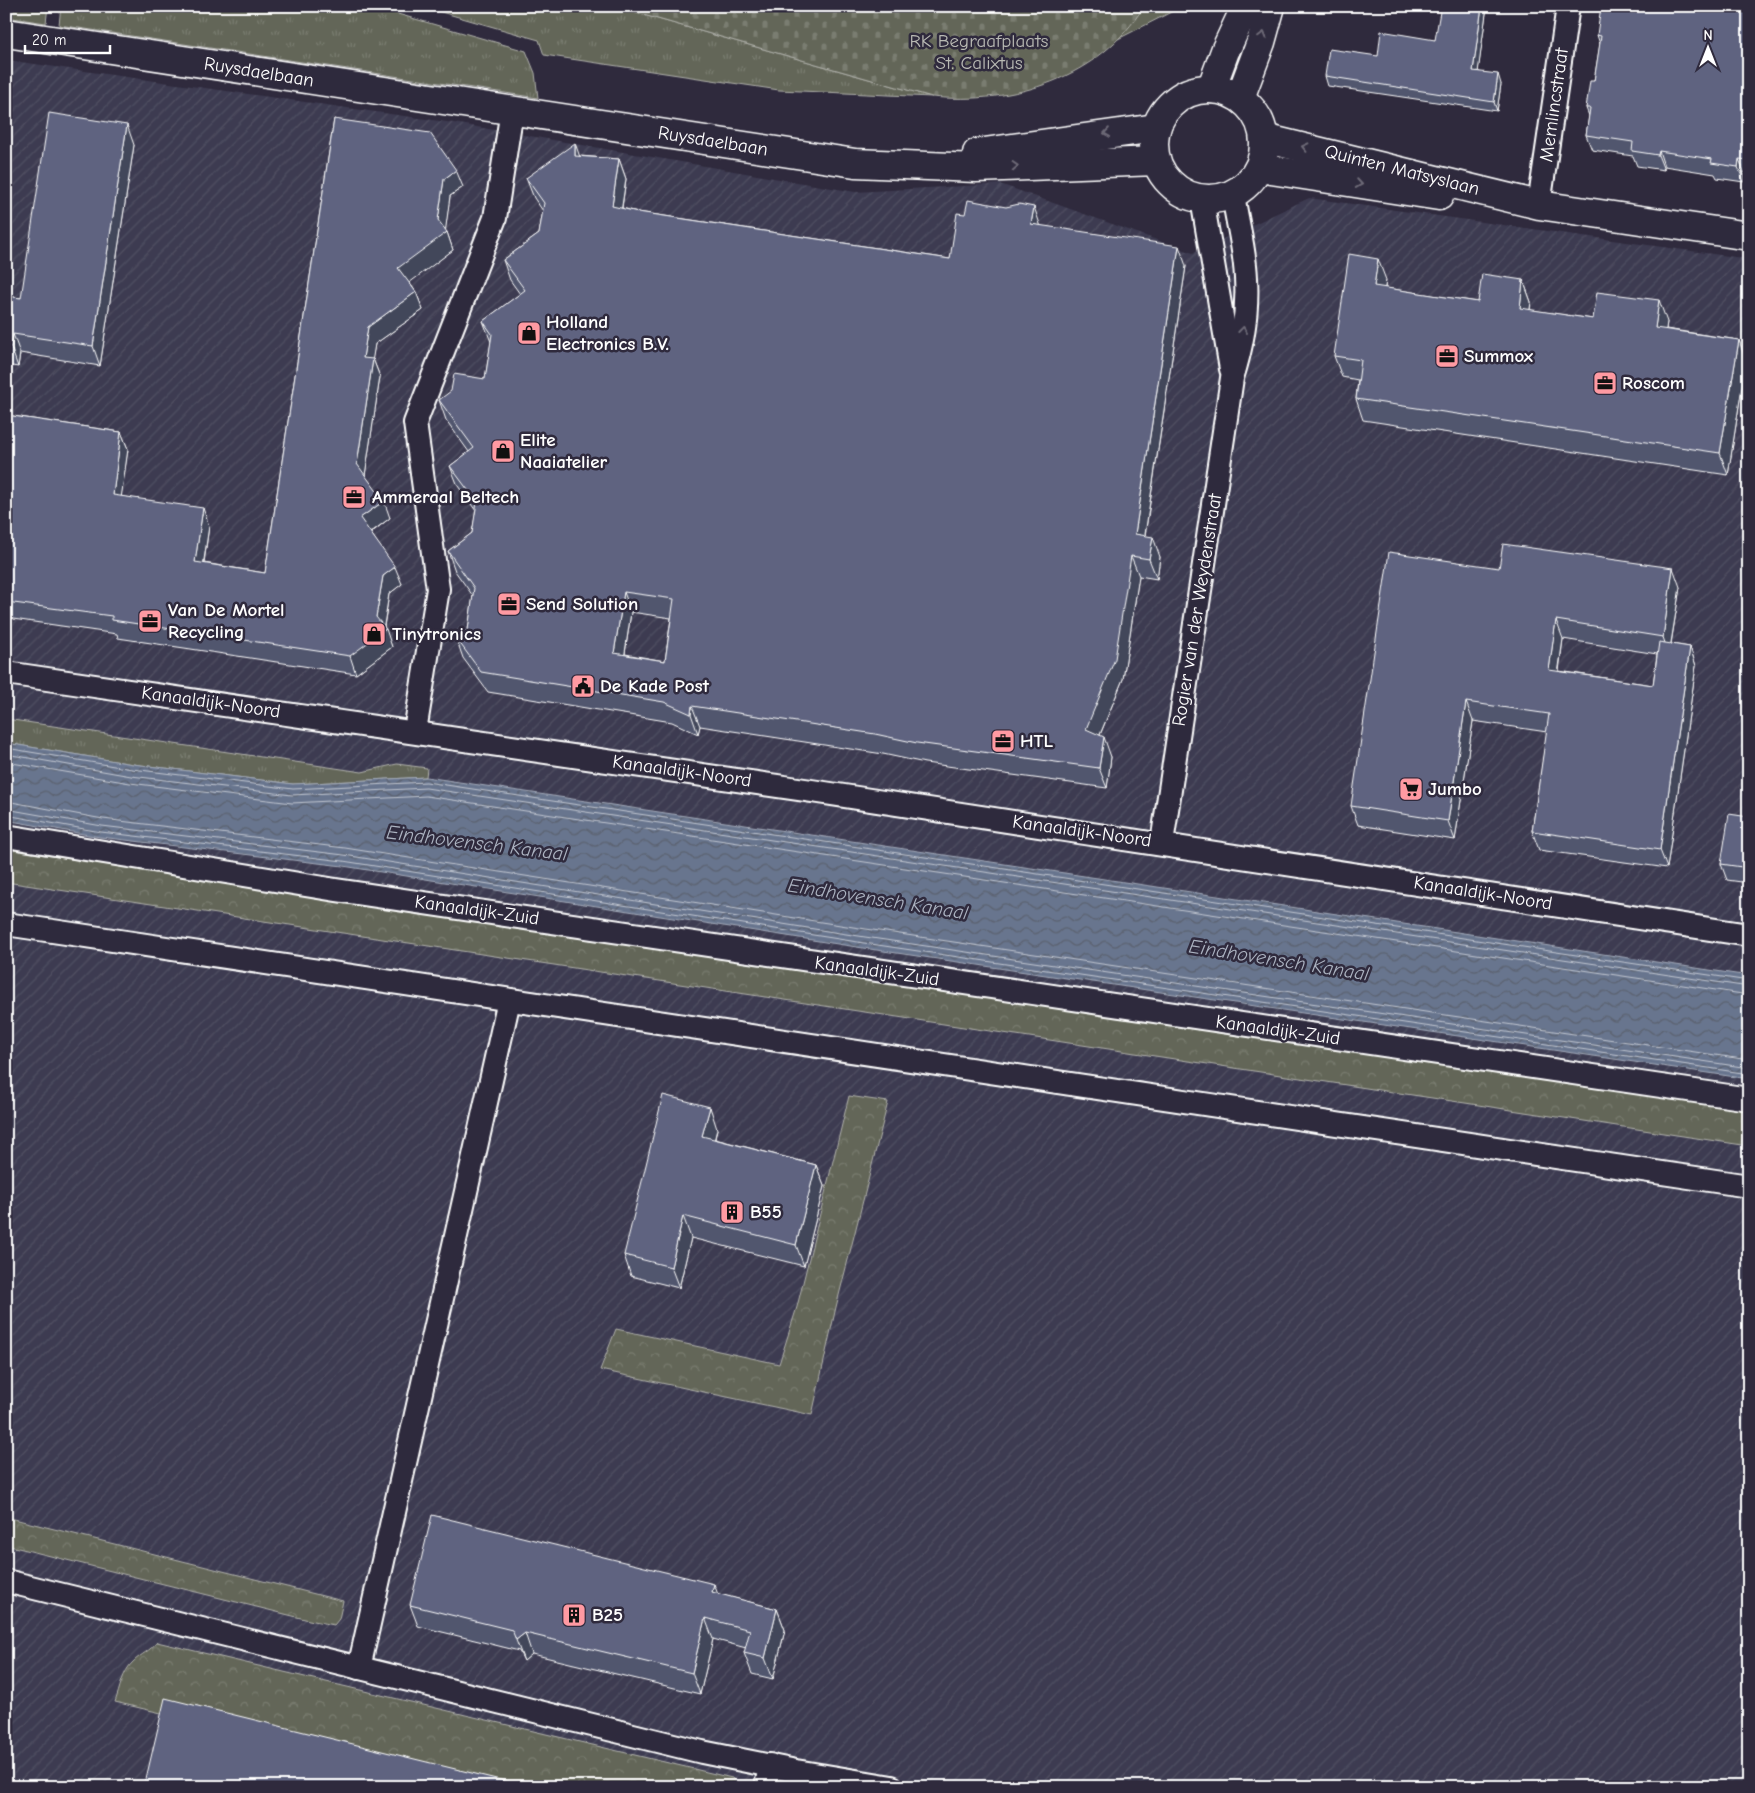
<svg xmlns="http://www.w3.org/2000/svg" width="1755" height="1793" font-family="'Comic Neue',sans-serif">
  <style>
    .industrial { fill: url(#industrial-furrows) }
    .grass { fill: url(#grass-tufts); stroke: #b1b2ac }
    .forest { fill: url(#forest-crowns); stroke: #b1b2ac }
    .cemetery { fill: url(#cemetery-stones); stroke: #b1b2ac }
    .water { fill: url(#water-waves); stroke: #a4acbb }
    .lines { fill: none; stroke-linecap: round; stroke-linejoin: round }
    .shore { stroke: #c3c8d2; stroke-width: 1 }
    .street-casing { stroke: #fff; stroke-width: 26 }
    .secondary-casing { stroke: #fff; stroke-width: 31 }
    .street { stroke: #2f2a3d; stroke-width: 22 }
    .secondary { stroke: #2f2a3d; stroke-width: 28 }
    .wall { fill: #51566e; stroke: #fff; fill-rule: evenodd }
    .shaded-wall { fill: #42465a; stroke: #fff }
    .building { fill: #5e6480; stroke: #fff; fill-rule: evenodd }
    .oneway { stroke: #6d6a77 }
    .labels { text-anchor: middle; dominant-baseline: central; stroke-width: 5; stroke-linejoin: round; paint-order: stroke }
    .park-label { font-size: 19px; fill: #b9bab4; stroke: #2f2a3d }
    .street-label { font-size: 19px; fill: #fff; stroke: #2f2a3d }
    .poi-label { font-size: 19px; font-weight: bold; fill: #fff; stroke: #2f2a3d; text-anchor: start }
    .water-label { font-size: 20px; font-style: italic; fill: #acb3c1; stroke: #2f2a3d }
  </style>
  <defs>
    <pattern id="industrial-furrows" width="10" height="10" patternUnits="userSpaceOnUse" patternTransform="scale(1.25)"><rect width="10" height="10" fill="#3d3b51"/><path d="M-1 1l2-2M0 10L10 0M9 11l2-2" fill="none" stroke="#504f62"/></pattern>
    <pattern id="grass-tufts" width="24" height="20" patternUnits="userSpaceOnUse" patternTransform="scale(1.25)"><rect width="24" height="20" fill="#636658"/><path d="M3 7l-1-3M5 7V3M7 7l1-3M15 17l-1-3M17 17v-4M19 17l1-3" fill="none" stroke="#7a7d71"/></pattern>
    <pattern id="forest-crowns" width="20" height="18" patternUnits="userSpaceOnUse" patternTransform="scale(1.25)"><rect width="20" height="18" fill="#636658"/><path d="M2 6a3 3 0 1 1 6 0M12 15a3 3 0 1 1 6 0" fill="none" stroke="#7a7d71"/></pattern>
    <pattern id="cemetery-stones" width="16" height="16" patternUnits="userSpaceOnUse" patternTransform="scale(1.25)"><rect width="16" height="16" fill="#636658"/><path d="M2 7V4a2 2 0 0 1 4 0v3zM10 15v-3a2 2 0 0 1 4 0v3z" fill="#7a7d71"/></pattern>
    <pattern id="water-waves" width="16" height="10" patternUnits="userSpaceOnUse" patternTransform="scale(1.25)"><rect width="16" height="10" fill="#68758e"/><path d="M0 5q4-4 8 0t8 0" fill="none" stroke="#5a606d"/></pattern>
  </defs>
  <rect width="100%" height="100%" fill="#2f2a3d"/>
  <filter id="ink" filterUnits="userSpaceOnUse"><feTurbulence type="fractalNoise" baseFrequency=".02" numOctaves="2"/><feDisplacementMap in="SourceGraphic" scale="10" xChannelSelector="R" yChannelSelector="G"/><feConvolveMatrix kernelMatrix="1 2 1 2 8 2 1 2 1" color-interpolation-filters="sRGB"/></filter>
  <g filter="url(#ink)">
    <path class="industrial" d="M6 60 454 123 855 192 1000 184 1193 253 1309 198 1749 259V1787H6Z"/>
    <g class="grass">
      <path d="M6 6H48L46 23 6 17Z"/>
      <path d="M61 6H370L526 51 535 73 538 98 59 25Z"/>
      <path d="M420 6H612L932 97 779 90 544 55 539 40Z"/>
      <path d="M1144 6H1183L1118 39 1141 11Z"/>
      <path d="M6 719 362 772 397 764 427 768 426 777 293 784 133 764 6 743Z"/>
    </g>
    <g class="forest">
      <path d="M6 849 557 934 1749 1110V1146L6 882Z"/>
      <path d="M849 1096 888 1102 836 1307 812 1415 600 1370 616 1329 779 1364 797 1307Z"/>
      <path d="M6 1517 343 1601 339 1619 334 1625 309 1620 6 1545Z"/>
      <path d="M157 1642 732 1778 740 1787H471L115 1702C120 1689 122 1672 133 1662 141 1654 150 1651 157 1642Z"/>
    </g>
    <path class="cemetery" d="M612 6H1144C1100 79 1012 105 932 97Z"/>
    <path class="water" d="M6 743 133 764 293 784 426 777 1749 976V1079L863 948 343 866 100 837 6 820Z"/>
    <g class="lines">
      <g class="shore">
        <path d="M6 748 132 769 293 789 426 782 1749 981"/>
        <path d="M6 754 131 776 292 795 426 788 1749 987"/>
        <path d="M6 762 130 783 292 803 426 796 1749 995"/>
        <path d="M6 801 103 819 345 848 866 929 1749 1060"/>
        <path d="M6 809 102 826 344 855 865 937 1749 1068"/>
        <path d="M6 815 101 832 343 861 864 943 1749 1074"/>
      </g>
      <g class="street-casing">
        <g id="street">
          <path d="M1202 199 1231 369"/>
          <path d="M1539 205 1568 6"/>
          <path d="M6 673C588 756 1168 844 1749 935"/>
          <path d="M415 731 438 589 415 423 495 218 512 110"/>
          <path d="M6 836 336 890 1749 1099"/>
          <path d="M1162 843 1232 378C1242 347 1248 311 1246 278 1245 250 1237 222 1233 194"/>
          <path d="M6 924 1749 1186"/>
          <path d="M6 1581 702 1752 796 1771 892 1787"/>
          <path d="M359 1668 509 1000"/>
          <path d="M766 1787 770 1765"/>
        </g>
      </g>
      <g class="secondary-casing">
        <g id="secondary">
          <path d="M6 33 855 163 976 168 1156 161"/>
          <circle cx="1209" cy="144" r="55"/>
          <path d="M1211 89 1225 51 1246 6"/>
          <path d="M1240 98 1261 42 1271 6"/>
          <path d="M1264 138 1539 205 1749 236"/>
          <path d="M977 153 1156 128"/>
          <path d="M1259 168 1439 196"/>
        </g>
      </g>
      <use href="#street" class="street"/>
      <use href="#secondary" class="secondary"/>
    </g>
    <g class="wall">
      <path d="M1487 6 1478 71 1501 84 1497 111 1328 86 1325 76 1378 56 1435 40Z"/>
      <path d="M1749 6V174H1745L1744 182 1717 178 1715 174 1664 166V170L1637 166 1633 156 1592 150 1586 135 1589 116 1586 108 1594 81 1600 44 1597 35Z"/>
      <path d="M334 119 463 187 450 196 445 230 447 232 453 250 409 282 416 292 423 310 375 344 372 359H373L380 377 365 475 390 518 371 533 402 584 389 594 384 627 392 647 356 674 118 638 117 634 6 618V415L121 432 128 449 121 496 209 526 204 563 265 573Z"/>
      <path d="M134 145 100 366 20 353 18 367 6 365V296L21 298Z"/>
      <path d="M580 156 619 159 626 179 622 208 638 212 950 259 1040 226 1186 266 1145 536 1160 557 1157 579 1139 576 1123 679 1100 735 1111 757 1107 788 925 763 883 754 700 726 698 734 672 722 488 692 463 658 456 638 468 630 473 596 455 571 448 551 472 533 476 511 458 486 450 466 469 452 446 420 439 400 485 379 491 342 483 321 520 294 510 280 503 260 539 234 543 211 534 198 526 178ZM631 612 671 618 665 661 625 654Z"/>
      <path d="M1386 280 1385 288 1478 302 1523 280 1531 302 1530 310 1593 319 1667 322 1666 329 1739 340 1746 362 1728 475 1363 420 1356 399 1358 380 1342 377 1334 356Z"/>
      <path d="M1499 568 1680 587 1671 644 1690 647 1696 666 1667 868 1539 850 1532 831 1547 732 1473 721 1455 840 1358 825 1351 806ZM1563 639 1657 654 1653 685 1559 671Z"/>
      <path d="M1749 817V883L1727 880 1721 864Z"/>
      <path d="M717 1129 715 1139 816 1165 824 1186 804 1266 691 1238 679 1288 631 1276 624 1255Z"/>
      <path d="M718 1594 777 1609 785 1630 773 1679 752 1674 744 1653 746 1648 713 1639 700 1694 532 1654 524 1661 519 1651 418 1626 410 1605Z"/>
    </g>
    <g class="shaded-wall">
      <path d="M1482 6H1487L1477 80 1473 71Z"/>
      <path d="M1498 74 1501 84 1497 111 1494 102Z"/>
      <path d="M127 125 134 145 100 366 93 346Z"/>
      <path d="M575 143 582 163 575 156Z"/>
      <path d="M1659 151 1664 166V170L1658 155Z"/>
      <path d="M619 159 626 179 619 226 612 206Z"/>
      <path d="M1739 159 1745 174 1744 182 1738 167Z"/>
      <path d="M456 170 463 187 450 196 445 234 447 232 453 250 405 286 398 268 438 220 444 179Z"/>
      <path d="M1034 207 1041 227 1031 224Z"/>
      <path d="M1179 246 1186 266 1142 554 1135 534Z"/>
      <path d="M1378 259 1386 280 1382 307 1374 286Z"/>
      <path d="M1523 280 1531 302 1527 329 1520 308Z"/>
      <path d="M416 292 423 310 375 344 370 375 363 358 368 327Z"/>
      <path d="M1659 300 1667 322 1663 349 1655 328Z"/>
      <path d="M13 334 20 353 18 367 11 347Z"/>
      <path d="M1739 340 1746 362 1728 475 1720 453Z"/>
      <path d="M373 359 380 377 364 482 357 464Z"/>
      <path d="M121 432 128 449 119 513 113 495Z"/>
      <path d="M384 501 390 518 366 536 360 518Z"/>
      <path d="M203 508 209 526 201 580 195 562Z"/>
      <path d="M1153 537 1160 557 1157 579 1149 559Z"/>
      <path d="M1131 556 1139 576 1123 679 1094 749 1086 729Z"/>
      <path d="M395 567 402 584 389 594 383 631 386 629 392 647 356 674 350 656 376 617 383 576Z"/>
      <path d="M1673 568 1680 587 1669 655 1663 637Z"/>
      <path d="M624 592 631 612 622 673 614 653Z"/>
      <path d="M1556 620 1563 639 1556 688 1549 670Z"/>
      <path d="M1690 647 1696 666 1667 868 1660 850Z"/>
      <path d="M1466 702 1473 721 1455 840 1448 821Z"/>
      <path d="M692 706 700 726 698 734 691 714Z"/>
      <path d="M1104 737 1111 757 1107 788 1099 768Z"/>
      <path d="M710 1107 717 1129 710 1158 702 1136Z"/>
      <path d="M816 1165 824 1186 804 1266 796 1245Z"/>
      <path d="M683 1216 691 1238 679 1288 671 1267Z"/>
      <path d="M714 1584 722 1605 712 1592Z"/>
      <path d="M777 1609 785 1630 773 1679 765 1658Z"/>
      <path d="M705 1618 713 1639 700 1694 692 1673Z"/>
      <path d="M525 1633 532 1654 524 1661 516 1640Z"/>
    </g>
    <g class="building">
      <path d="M1441 6H1482L1473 71 1498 74 1494 102 1325 76 1329 49 1378 56 1381 31 1435 40Z"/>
      <path d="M1601 6H1749V160L1739 159 1738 167 1711 163 1712 159 1659 151 1658 155 1632 151 1633 142 1586 135 1590 108H1586L1590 81H1594L1601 36 1597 35Z"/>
      <path d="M49 113 127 125 93 346 13 334 11 347 6 346V296L21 298Z"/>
      <path d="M334 119 430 133 456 170 444 179 438 220 447 232 398 268 416 292 368 327 363 358 373 359 357 464 384 501 360 518 395 567 383 576 376 617 386 629 350 656 112 620V616L6 602V415L121 432 113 495 203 508 195 562 265 573Z"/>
      <path d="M575 143V156L619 159 612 206 638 212 950 259 957 213 965 214 968 200 1006 207 1019 204 1034 207 1031 224 1179 246 1135 534 1153 537 1149 559 1131 556 1115 659 1086 729 1104 737 1099 768 917 743 875 734 692 706 691 714 664 702 481 672 456 638 468 630 474 588 448 551 472 533 477 502 450 466 474 448 439 400 451 391 454 374 485 379 492 334 483 321 525 290 503 260 539 234 544 203 526 178ZM624 592 674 599 665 661 614 653Z"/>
      <path d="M1349 254 1378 259 1374 286 1478 302 1482 274 1523 280 1520 308 1593 319 1597 292 1659 300 1655 328 1739 340 1720 453 1356 399 1361 360 1334 356Z"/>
      <path d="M1503 544 1673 568 1663 637 1556 620 1549 670 1653 685 1659 642 1690 647 1660 850 1532 831 1549 714 1466 702 1448 821 1351 806 1389 552 1499 568Z"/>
      <path d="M1729 814 1749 817V868L1721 864Z"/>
      <path d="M663 1095 710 1107 702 1136 816 1165 796 1245 683 1216 671 1267 624 1255Z"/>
      <path d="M432 1515 714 1584 712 1592 777 1609 765 1658 744 1653 750 1630 705 1618 692 1673 525 1633 516 1640 512 1630 410 1605Z"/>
      <path d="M165 1698 529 1787H144Z"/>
    </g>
    <defs><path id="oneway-chevron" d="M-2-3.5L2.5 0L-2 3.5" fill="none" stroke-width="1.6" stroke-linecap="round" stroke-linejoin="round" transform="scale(1.25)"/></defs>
    <g class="oneway">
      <use href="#oneway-chevron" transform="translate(1263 35) rotate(-75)"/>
      <use href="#oneway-chevron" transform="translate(1107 133) rotate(172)"/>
      <use href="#oneway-chevron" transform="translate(1305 147) rotate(-167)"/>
      <use href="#oneway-chevron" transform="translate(1015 166) rotate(-3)"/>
      <use href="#oneway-chevron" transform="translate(1359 184) rotate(9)"/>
      <use href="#oneway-chevron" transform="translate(1243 330) rotate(-83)"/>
    </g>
  </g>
  <defs>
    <g id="shop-square" transform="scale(1.25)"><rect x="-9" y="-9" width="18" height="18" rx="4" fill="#ff9aa2" stroke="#2f2a3d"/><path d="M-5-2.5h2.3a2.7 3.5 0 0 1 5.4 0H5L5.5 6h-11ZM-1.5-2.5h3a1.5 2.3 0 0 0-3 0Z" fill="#111"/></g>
    <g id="office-square" transform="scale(1.25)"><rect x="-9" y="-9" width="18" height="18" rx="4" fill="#ff9aa2" stroke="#2f2a3d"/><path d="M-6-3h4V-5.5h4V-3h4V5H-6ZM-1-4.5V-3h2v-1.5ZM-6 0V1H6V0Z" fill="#111"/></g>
    <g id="civic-square" transform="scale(1.25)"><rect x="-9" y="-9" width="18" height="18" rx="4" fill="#ff9aa2" stroke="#2f2a3d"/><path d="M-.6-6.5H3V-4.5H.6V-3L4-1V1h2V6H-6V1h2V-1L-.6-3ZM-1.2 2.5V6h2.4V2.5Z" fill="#111"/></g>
    <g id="supermarket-square" transform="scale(1.25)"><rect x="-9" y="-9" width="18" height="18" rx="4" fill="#ff9aa2" stroke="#2f2a3d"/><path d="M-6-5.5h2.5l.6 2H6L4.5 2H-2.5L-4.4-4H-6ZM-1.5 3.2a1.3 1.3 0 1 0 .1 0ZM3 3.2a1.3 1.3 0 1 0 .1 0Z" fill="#111"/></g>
    <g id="building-square" transform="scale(1.25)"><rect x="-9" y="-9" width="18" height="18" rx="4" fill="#ff9aa2" stroke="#2f2a3d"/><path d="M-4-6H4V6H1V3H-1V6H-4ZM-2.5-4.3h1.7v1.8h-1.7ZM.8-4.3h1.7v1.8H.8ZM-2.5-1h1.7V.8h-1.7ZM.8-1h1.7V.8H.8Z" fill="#111"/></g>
  </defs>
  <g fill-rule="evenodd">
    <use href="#shop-square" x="529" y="333"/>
    <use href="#office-square" x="1447" y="356"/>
    <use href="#office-square" x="1605" y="383"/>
    <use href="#shop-square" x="503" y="451"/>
    <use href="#office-square" x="354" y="497"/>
    <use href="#office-square" x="509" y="604"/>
    <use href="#office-square" x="150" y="621"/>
    <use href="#shop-square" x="374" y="634"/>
    <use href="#civic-square" x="583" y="686"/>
    <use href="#office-square" x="1003" y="741"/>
    <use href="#supermarket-square" x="1411" y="789"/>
    <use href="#building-square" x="732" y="1212"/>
    <use href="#building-square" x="574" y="1615"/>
  </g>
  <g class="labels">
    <g class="park-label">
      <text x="979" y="41">RK Begraafplaats<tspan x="979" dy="22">St. Calixtus</tspan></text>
    </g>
    <g class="street-label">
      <text transform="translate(259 72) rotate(9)">Ruysdaelbaan</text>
      <text transform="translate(1554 105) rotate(-82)">Memlincstraat</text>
      <text transform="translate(713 141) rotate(9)">Ruysdaelbaan</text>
      <text transform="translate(1402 170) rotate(14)">Quinten Matsyslaan</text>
      <text transform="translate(1197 610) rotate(-81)">Rogier van der Weydenstraat</text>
      <text transform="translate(211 702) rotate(8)">Kanaaldijk-Noord</text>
      <text transform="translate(682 771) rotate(8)">Kanaaldijk-Noord</text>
      <text transform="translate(1082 831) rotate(8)">Kanaaldijk-Noord</text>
      <text transform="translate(1483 893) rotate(9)">Kanaaldijk-Noord</text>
      <text transform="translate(477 910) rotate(8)">Kanaaldijk-Zuid</text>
      <text transform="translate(877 971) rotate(8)">Kanaaldijk-Zuid</text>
      <text transform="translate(1278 1030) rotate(8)">Kanaaldijk-Zuid</text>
    </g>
    <g class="poi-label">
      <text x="546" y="322">Holland<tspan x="546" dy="22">Electronics B.V.</tspan></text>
      <text x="1464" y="356">Summox</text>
      <text x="1622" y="383">Roscom</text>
      <text x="520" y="440">Elite<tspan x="520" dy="22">Naaiatelier</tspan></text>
      <text x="372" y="497">Ammeraal Beltech</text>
      <text x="526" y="604">Send Solution</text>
      <text x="168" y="610">Van De Mortel<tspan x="168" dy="22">Recycling</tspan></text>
      <text x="392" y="634">Tinytronics</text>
      <text x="600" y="686">De Kade Post</text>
      <text x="1020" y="741">HTL</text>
      <text x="1428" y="789">Jumbo</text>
      <text x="750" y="1212">B55</text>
      <text x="592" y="1615">B25</text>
    </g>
    <g class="water-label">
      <text transform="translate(477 843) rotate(7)">Eindhovensch Kanaal</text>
      <text transform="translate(878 899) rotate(9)">Eindhovensch Kanaal</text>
      <text transform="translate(1279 960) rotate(9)">Eindhovensch Kanaal</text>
    </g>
  </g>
  <rect width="1755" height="1793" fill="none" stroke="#2f2a3d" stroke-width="25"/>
  <rect x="12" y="12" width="1730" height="1768" fill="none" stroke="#fff" stroke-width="2" filter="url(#ink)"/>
  <g transform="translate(1708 48)" stroke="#2f2a3d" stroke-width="4" paint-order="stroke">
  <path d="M0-4L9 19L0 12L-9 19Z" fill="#ffffff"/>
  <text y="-8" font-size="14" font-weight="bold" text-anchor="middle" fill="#ffffff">N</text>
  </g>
  <path d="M25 45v8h85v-8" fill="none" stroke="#ffffff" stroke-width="2.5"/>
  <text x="32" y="45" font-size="15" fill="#ffffff" stroke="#2f2a3d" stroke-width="4" paint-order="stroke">20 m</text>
</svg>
